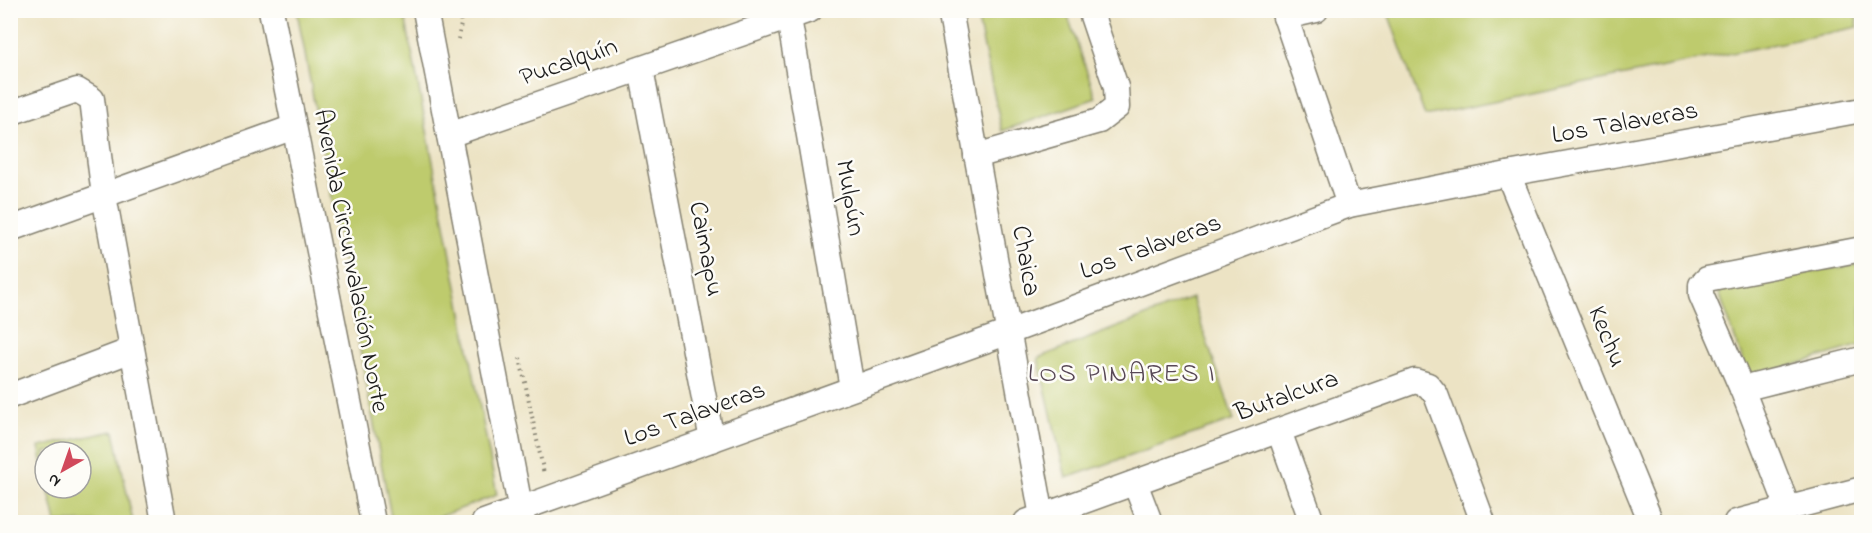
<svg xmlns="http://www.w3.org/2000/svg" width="1872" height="533" font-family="'Indie Flower',sans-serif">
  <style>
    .green { fill: #becb6d; stroke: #6d7444; stroke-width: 1.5 }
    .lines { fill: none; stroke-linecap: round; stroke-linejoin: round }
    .street-casing { stroke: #848070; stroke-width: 27 }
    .path { stroke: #848070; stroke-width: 4; stroke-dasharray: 1.5 4.5; stroke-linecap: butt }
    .street { stroke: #fff; stroke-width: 24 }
    .labels { text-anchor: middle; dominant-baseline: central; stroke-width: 5; stroke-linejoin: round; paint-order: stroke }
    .street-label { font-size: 26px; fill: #1c1c1c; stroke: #fdfcf7 }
    .neighbourhood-label { font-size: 27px; letter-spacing: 1.5px; fill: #584856; stroke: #fdfcf7 }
  </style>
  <rect width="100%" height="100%" fill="#fdfcf7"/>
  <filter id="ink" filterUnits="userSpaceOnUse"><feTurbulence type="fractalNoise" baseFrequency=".0167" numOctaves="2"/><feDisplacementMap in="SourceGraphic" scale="12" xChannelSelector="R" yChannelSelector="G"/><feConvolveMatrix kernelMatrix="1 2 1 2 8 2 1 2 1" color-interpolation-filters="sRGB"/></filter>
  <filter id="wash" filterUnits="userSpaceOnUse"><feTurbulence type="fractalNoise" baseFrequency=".008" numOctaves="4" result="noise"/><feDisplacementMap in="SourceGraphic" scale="24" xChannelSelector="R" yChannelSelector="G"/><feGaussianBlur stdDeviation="1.35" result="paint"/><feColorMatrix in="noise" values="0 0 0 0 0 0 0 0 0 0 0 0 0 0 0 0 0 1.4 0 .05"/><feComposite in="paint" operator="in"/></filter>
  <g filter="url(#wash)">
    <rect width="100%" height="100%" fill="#ece3c4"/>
    <g class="green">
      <path d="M1398 10H1855L1858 27 1425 116 1388 13Z"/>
      <path d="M297 11H404L497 495 425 522H392Z"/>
      <path d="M976 11H1066L1096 98 1002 131Z"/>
      <path d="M1861 264V345L1749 378 1717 287Z"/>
      <path d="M1192 298 1234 420 1066 478 1038 358Z"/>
      <path d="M114 431 133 522H56L48 488H81V452H45V475L39 447Z"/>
    </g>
  </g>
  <g filter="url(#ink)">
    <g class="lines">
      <g class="street-casing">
        <g id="street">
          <path d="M271 10 373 522"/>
          <path d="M425 10 523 522"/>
          <path d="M950 10 1043 522"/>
          <path d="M1283 10 1349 205"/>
          <path d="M1285 17 1316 10"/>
          <path d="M789 18 852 388"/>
          <path d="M641 69 712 440"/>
          <path d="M10 113 77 90 92 99 104 196 164 522"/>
          <path d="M449 135 810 10"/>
          <path d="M976 156 1099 121 1117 107 1116 87 1090 10"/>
          <path d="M1508 174 1651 522"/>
          <path d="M10 229 294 127"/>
          <path d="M1742 389 1862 359"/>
          <path d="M10 396 132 350"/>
          <path d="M1279 431 1312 522"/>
          <path d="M1135 483 1150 522"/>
          <path d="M1788 508 1742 389 1701 295V285L1707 279 1862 249"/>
          <path d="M484 522 1009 332 1349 205 1508 174 1862 110"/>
          <path d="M1026 522 1415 381 1428 385 1436 395 1483 522"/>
          <path d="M1736 522 1862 489"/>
        </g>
      </g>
      <g class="path">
        <path d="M458 39 461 24 459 10"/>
        <path d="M520 358 544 474"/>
      </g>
      <use href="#street" class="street"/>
    </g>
  </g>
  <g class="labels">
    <g class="street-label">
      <text transform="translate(569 63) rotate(-19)">Pucalquín</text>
      <text transform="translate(1625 124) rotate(-10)">Los Talaveras</text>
      <text transform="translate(849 198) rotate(80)">Mulpún</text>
      <text transform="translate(1151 248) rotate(-20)">Los Talaveras</text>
      <text transform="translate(705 249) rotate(79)">Caimapu</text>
      <text transform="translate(350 261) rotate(79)">Avenida Circunvalación Norte</text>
      <text transform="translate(1025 261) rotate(80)">Chaica</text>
      <text transform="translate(1606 337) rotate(68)">Kechu</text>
      <text transform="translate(1287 397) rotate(-20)">Butalcura</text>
      <text transform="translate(695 415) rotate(-20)">Los Talaveras</text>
    </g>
    <g class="neighbourhood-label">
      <text x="1122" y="374">LOS PINARES I</text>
    </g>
  </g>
  <rect width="1872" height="533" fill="none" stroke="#fdfcf7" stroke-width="36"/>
  <g transform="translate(63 470) rotate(220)"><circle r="28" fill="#fdfcf7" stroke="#a3a29f" stroke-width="1.5"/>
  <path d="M0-4.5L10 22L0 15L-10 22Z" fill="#d1495b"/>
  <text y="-9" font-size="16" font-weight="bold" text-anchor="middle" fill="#1c1c1c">N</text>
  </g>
</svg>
